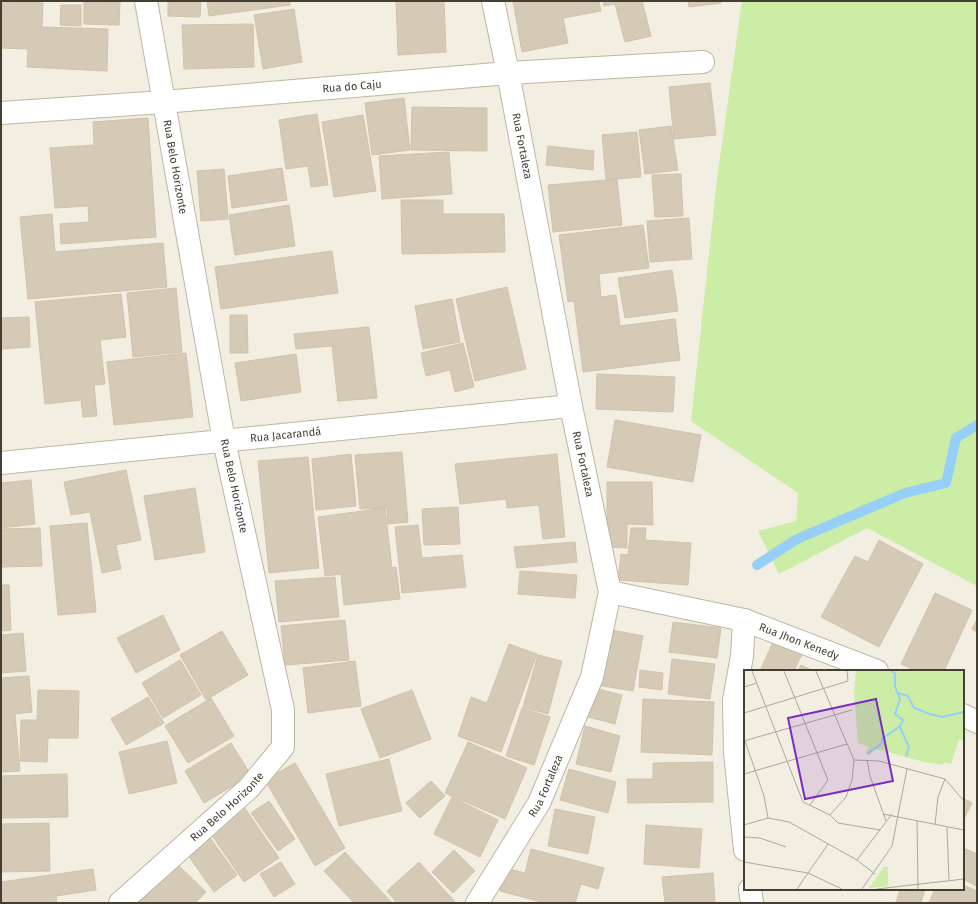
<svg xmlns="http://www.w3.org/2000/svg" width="978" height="904" font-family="'Fira Sans',sans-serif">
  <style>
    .green { fill: #cceda5 }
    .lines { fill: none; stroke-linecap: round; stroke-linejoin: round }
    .stream { stroke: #96cff8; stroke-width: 10 }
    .building { fill: #d5cab6; stroke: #d2c2a9 }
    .street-casing { stroke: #bfb6a4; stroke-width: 24 }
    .street { stroke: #fff; stroke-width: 22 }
    .labels { text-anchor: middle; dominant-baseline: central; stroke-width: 3.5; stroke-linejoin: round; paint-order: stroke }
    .street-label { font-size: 11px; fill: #453e32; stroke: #fff }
    .inset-river { fill: none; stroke: #96cff8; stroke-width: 2 }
    .inset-road { fill: none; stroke: #ada89c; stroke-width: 1 }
    .view { fill: #7b2cbf; fill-opacity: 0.15; stroke: #7b2cbf; stroke-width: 2 }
    .inset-edge { fill: none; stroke: #453e32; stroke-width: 2 }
  </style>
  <rect width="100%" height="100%" fill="#f3eee2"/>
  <path class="green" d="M742 1H977V586L867 528 779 574 758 531 796 521 798 493 691 421 717 179Z"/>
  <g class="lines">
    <path class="stream" d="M757 565 797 539 905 493 946 483 956 438 977 425"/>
  </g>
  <g class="building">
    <path d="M2 1 43 3 42 27 108 29 107 71 27 67 28 49 1 48Z"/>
    <path d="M84 1 120 2 119 25 84 24Z"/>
    <path d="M168 1H201L200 17 168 16Z"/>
    <path d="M207 1H290V5L209 16Z"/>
    <path d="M396 1H444L446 52 398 55Z"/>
    <path d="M513 1H599L601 11 563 18 568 43 522 52Z"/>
    <path d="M603 1H642L651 36 625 42 615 4 604 6Z"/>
    <path d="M688 1H721V3L689 7Z"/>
    <path d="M61 5H81V26L60 25Z"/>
    <path d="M294 9 302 62 263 69 254 15Z"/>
    <path d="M253 24 254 67 184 69 182 25Z"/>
    <path d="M710 83 716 135 674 139 669 87Z"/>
    <path d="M404 98 410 150 372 155 365 103Z"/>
    <path d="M412 107 487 108V151L411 150Z"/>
    <path d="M317 114 328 185 311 187 308 166 286 169 279 120Z"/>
    <path d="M363 115 376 191 334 197 322 122Z"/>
    <path d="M148 118 156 237 61 244 60 224 89 222 88 206 55 208 50 148 94 145 93 122Z"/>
    <path d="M671 126 678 170 645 174 639 130Z"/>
    <path d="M637 132 641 177 606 180 602 135Z"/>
    <path d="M548 146 594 151 593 170 546 165Z"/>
    <path d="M449 152 452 194 382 199 379 156Z"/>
    <path d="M282 168 287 200 232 208 228 176Z"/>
    <path d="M224 169 228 219 201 221 197 171Z"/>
    <path d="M681 174 683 216 655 217 652 175Z"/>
    <path d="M617 179 622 225 553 232 548 185Z"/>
    <path d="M401 200H443V214H504L505 252 402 254Z"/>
    <path d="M289 205 295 246 235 255 229 215Z"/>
    <path d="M52 214 55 252 163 243 167 287 28 299 20 217Z"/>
    <path d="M689 218 692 259 650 262 647 221Z"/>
    <path d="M643 225 649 268 599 274 601 297 616 295 620 326 675 319 680 360 583 372 574 301 568 302 559 235Z"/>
    <path d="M332 251 338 293 221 309 215 267Z"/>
    <path d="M672 270 678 311 625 318 618 278Z"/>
    <path d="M507 287 526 369 475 381 456 299Z"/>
    <path d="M176 288 182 352 133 357 127 293Z"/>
    <path d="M121 294 126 337 100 340 105 384 94 385 97 416 83 417 81 400 45 404 35 302Z"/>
    <path d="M452 299 460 342 423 349 415 306Z"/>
    <path d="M230 315H247L248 353H230Z"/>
    <path d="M29 317 30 347 1 349V318Z"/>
    <path d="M369 327 377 398 338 401 332 346 296 349 294 334Z"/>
    <path d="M463 343 474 387 455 392 450 370 426 376 421 353Z"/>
    <path d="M186 353 193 417 114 425 107 362Z"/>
    <path d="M296 354 301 392 241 401 235 363Z"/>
    <path d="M597 374 675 377 673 412 596 409Z"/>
    <path d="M615 420 701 435 693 482 607 467Z"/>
    <path d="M402 452 408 522 388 524 387 508 360 509 355 455Z"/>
    <path d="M351 454 356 506 316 510 312 459Z"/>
    <path d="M557 454 565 537 543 539 539 505 507 508 506 499 460 504 455 464Z"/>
    <path d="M308 457 319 568 269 573 258 461Z"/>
    <path d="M126 470 141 540 116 545 121 569 102 573 90 512 71 515 64 482Z"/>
    <path d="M31 480 35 524 1 528V483Z"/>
    <path d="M607 482H652L653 525 627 524V548L607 547Z"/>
    <path d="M195 488 205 552 155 560 144 496Z"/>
    <path d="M458 507 460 544 424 545 422 509Z"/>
    <path d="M385 508 392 568 396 567 400 599 344 605 341 574 325 576 318 517Z"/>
    <path d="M87 523 96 612 58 615 50 526Z"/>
    <path d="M418 525 422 558 462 555 466 587 402 593 395 527Z"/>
    <path d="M40 528 42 566 1 567V529Z"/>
    <path d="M631 528H646L645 540 691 543 688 585 618 580 621 554 628 555Z"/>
    <path d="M879 540 923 564 879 647 821 617 855 556 868 562Z"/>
    <path d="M575 542 577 562 517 568 514 547Z"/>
    <path d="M520 571 577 575 575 598 518 594Z"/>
    <path d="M335 577 339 617 279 622 275 581Z"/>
    <path d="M1 585H9L11 630 1 631Z"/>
    <path d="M935 593 972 610 944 671H916L901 664Z"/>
    <path d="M163 615 180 650 136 673 117 638Z"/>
    <path d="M977 619V632L972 629Z"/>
    <path d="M345 620 349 660 285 665 281 626Z"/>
    <path d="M673 622 721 628 717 658 669 652Z"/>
    <path d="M607 629 643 636 633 691 597 685Z"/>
    <path d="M222 631 248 675 206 700 180 655Z"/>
    <path d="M23 633 26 671 1 673V635Z"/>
    <path d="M774 640 803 652 794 671H760Z"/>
    <path d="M509 644 537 654 501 752 458 736 471 697 487 703Z"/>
    <path d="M538 655 562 661 548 714 523 707Z"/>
    <path d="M672 659 715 664 710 699 668 694Z"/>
    <path d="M180 660 201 695 163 718 142 683Z"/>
    <path d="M355 661 361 706 308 713 303 668Z"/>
    <path d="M801 665 814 671H798Z"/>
    <path d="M640 670 663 673 662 690 639 687Z"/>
    <path d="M29 676 32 712 15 714 20 771 1 772V678Z"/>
    <path d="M590 687 622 695 615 724 584 716Z"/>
    <path d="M38 690 79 691 78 738H48L47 762 20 761 21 720H37Z"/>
    <path d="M412 690 431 739 380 758 361 709Z"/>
    <path d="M148 697 164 723 126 745 111 719Z"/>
    <path d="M211 698 234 736 188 763 165 726Z"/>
    <path d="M643 699 714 702 712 755 641 752Z"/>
    <path d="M522 708 550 717 534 765 506 756Z"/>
    <path d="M585 726 620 736 611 772 576 764Z"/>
    <path d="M167 741 177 783 129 794 119 752Z"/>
    <path d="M468 742 527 768 505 819 445 793Z"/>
    <path d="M231 743 251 775 204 803 185 771Z"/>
    <path d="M389 759 402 811 339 826 326 774Z"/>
    <path d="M713 762V802L628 803 627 779H653V763Z"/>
    <path d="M295 763 345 848 315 866 265 780Z"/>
    <path d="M569 769 616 782 608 813 560 800Z"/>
    <path d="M67 774 68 817 1 818V776Z"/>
    <path d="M431 781 445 796 420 818 406 803Z"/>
    <path d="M452 797 498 820 480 857 434 834Z"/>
    <path d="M963 798 972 803 963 821Z"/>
    <path d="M269 801 295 839 278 851 251 813Z"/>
    <path d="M244 807 279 858 244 882 209 831Z"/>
    <path d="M555 809 595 817 588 854 548 846Z"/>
    <path d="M49 823 50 871 1 872V824Z"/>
    <path d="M646 825 702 829 699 868 644 864Z"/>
    <path d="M208 835 237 875 214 892 185 851Z"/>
    <path d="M963 848 977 854V886L963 879Z"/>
    <path d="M531 849 604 868 598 889 581 884 575 903H545L500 891 506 868 525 873Z"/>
    <path d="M454 850 475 871 453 893 432 872Z"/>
    <path d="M345 852 392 903H354L324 871Z"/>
    <path d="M174 861 206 892 195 903H134Z"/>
    <path d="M281 862 295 884 274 897 260 874Z"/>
    <path d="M419 862 456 903H397L387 891Z"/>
    <path d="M93 869 96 890 56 896 57 903H1V882Z"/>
    <path d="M713 873 715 903H665L662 877Z"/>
    <path d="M963 885 977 891V903H929L935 889H963Z"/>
    <path d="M900 889H925L921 903H896Z"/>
  </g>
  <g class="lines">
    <g class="street-casing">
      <g id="street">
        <path id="s1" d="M1 113 163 102 508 73 703 62"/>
        <path id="s2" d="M1 463 571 406"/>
        <path id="s3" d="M610 592 744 620 877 671"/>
        <path d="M744 620 742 656 734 700 735 753 745 850"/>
        <path d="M963 715 977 722"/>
        <path d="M750 889 752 903"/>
        <path id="s4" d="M120 903 249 788 283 747V710L224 441 146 1"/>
        <path id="s5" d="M477 903 539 803 592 677 610 592 571 406 508 73 493 1"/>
      </g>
    </g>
    <use href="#street" class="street"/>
  </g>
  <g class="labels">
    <g class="street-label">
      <text stroke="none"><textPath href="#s1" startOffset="352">Rua do Caju</textPath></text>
      <text transform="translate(522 146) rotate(79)">Rua Fortaleza</text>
      <text transform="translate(175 167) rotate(80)">Rua Belo Horizonte</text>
      <text stroke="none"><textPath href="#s2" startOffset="286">Rua Jacarandá</textPath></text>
      <text transform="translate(583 464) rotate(78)">Rua Fortaleza</text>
      <text transform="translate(234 486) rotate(78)">Rua Belo Horizonte</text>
      <text stroke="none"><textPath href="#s3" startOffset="196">Rua Jhon Kenedy</textPath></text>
      <text stroke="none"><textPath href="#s5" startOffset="136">Rua Fortaleza</textPath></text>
      <text stroke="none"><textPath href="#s4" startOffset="144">Rua Belo Horizonte</textPath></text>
    </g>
  </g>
  <g transform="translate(744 670)">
    <rect width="220" height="220" fill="#f3eee2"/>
    <path d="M112 1H220V71L215 70 207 94 200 92 199 95 180 92 132 79 125 85 122 81 125 77 114 73 110 23ZM140 197H144V216L125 218Z" fill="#cceda5"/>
    <path class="inset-river" d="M154 23 164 26 170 38 186 44 198 47 220 42M156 57 165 77 162 86M123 84 138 73V69L156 56 159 50 151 44 156 29 151 16V3L147 1"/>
    <path class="inset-road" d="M8 1 59 132 86 145 94 153 136 160M40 1 84 110 66 135M72 1 110 90 108 110 102 127 86 145M0 17 13 13M0 43 104 11 103 1M0 68 20 126 24 148M0 71 108 40M110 90 135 91 201 109 220 131M123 90 126 106 142 151M0 104 103 74M139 144 220 160M173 150 174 219M191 154 194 127 201 109M0 155 24 148 45 152 113 190 131 204M203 157 205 210M0 167 16 168 42 177M113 190 148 144M0 192 64 203 98 219M53 219 84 174M118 219 148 176 163 99M133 219 220 209"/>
    <path class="view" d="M132 29 149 111 61 129 44 48Z"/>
    <rect width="220" height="220" class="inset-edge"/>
  </g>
  <rect width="978" height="904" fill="none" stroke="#453e32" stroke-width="4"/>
</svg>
